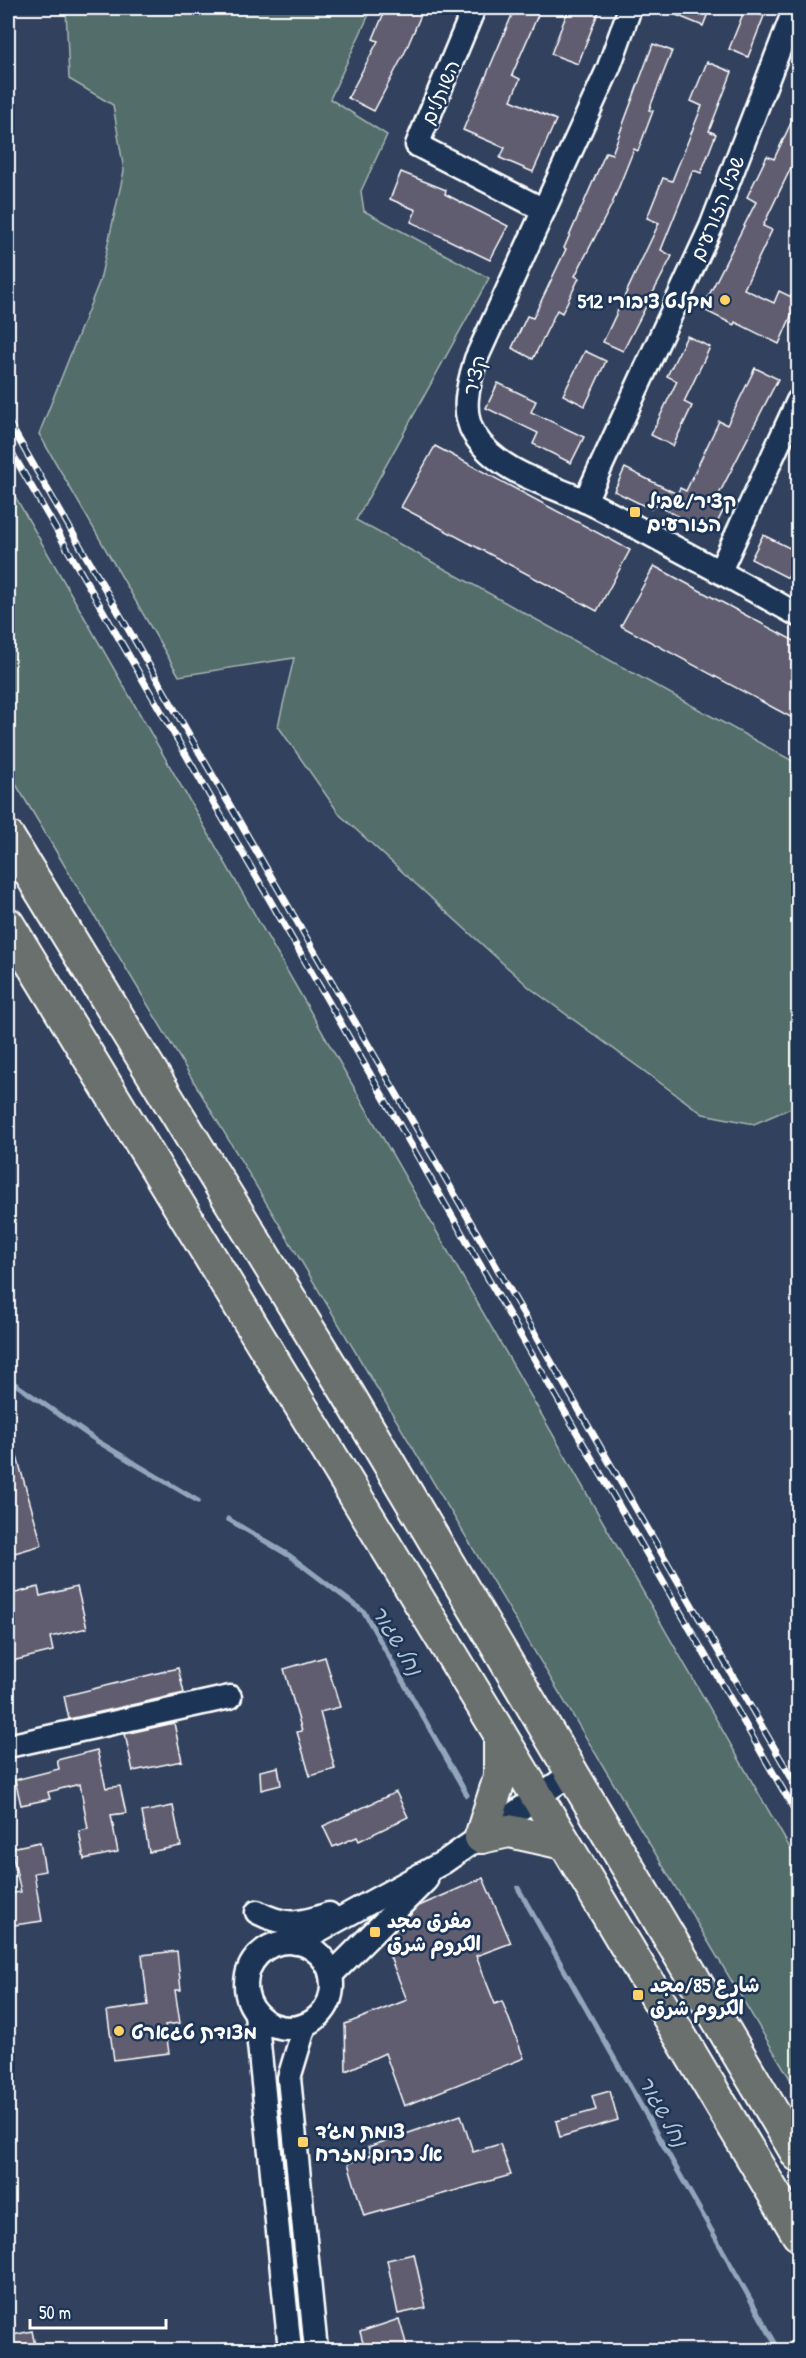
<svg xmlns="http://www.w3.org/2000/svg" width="806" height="2358" font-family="'Patrick Hand','Playpen Sans Arabic','Playpen Sans Hebrew',sans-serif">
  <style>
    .green { fill: #526e6b; stroke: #a8b6b5; stroke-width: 1.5 }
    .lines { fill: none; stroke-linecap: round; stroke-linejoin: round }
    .stream { stroke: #91a6bb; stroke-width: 5 }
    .building { fill: #615d6f; stroke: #fff; stroke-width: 1.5 }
    .minor-casing { stroke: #fff; stroke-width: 27 }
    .highway-casing { stroke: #fff; stroke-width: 36 }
    .minor { stroke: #1d3557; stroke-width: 22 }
    .highway { stroke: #6b706d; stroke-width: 32 }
    .rail-casing { stroke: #fff; stroke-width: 7 }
    .rail { stroke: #1d3557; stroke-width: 4.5; stroke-dasharray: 14; stroke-linecap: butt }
    .poi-dot { fill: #ffd166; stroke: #1d3557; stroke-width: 2 }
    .labels { text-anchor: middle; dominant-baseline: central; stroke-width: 5; stroke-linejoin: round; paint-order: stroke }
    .street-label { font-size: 20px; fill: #fff; stroke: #1d3557 }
    .poi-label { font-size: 20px; font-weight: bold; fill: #fff; stroke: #1d3557; text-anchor: start }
    .water-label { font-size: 21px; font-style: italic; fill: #b6c3d2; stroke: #1d3557 }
  </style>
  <rect width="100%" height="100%" fill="#31415e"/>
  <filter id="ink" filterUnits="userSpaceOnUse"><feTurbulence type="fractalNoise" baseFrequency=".0167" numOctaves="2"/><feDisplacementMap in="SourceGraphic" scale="12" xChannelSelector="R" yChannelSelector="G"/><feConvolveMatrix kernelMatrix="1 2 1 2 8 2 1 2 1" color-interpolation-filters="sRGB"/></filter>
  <g filter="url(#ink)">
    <g class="green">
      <path d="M66 8H372L330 99 387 135 361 191 364 211 489 278 356 520 798 764V1105L754 1124 703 1114 530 988 340 815 278 726 294 658 179 676 39 434 100 280 124 171 113 105 69 79Z"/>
      <path d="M8 484 798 1862V2092L8 771Z"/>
    </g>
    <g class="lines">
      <g class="stream">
        <path d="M8 1379 97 1441 198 1501"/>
        <path d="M228 1519 290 1556 364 1612 467 1795"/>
        <path d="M518 1888 779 2350"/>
      </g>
    </g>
    <g class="building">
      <path d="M386 8H424L405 52 374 111 348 98 378 41 373 39Z"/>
      <path d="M515 8H541L512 75 520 79 511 100 556 120 533 172 500 158 505 148 463 130Z"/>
      <path d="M569 8H600L578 64 551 54Z"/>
      <path d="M659 8H710L703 26Z"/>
      <path d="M745 9 764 16 748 57 729 49Z"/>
      <path d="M653 44 672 51 649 110 653 111 638 151 634 149 612 204 575 276 579 278 562 313 557 310 533 359 512 348 527 316 533 318 566 249 564 248 606 152 612 154Z"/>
      <path d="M707 62 732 72 709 131 716 134 701 173 693 170 661 250 672 256 623 351 603 342 659 223 647 218 663 178 672 181 702 106 691 101Z"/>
      <path d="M798 108V153L763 226 772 230 744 289 774 303 779 291 798 300 779 344 735 322 734 325 702 309 756 202 747 197 767 156 774 159Z"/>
      <path d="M401 172 446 190 445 194 508 226 490 260 411 222 416 210 390 199Z"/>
      <path d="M687 336 710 347 684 402 692 406 673 446 651 435 677 381 667 376Z"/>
      <path d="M585 351 606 361 585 406 563 395Z"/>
      <path d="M755 368 778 379 714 504 724 509 712 533 654 504 651 509 614 491 625 468 677 494 680 488 686 491 719 421 727 425Z"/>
      <path d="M498 383 536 401 531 412 584 437 571 463 533 444 538 433 486 408Z"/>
      <path d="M435 446 630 550 597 611 401 507Z"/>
      <path d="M763 535 798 552 788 578 751 559Z"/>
      <path d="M654 566 798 643V721L621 626Z"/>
      <path d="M12 1439 42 1545 8 1555V1440Z"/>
      <path d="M38 1587 40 1596 77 1587 87 1628 50 1637 53 1651 8 1662V1595Z"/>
      <path d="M325 1657 340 1707 320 1712 335 1769 310 1776 297 1732 302 1731 284 1669Z"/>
      <path d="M178 1668 184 1693 69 1719 64 1696Z"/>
      <path d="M174 1723 182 1761 133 1771 125 1734Z"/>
      <path d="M97 1750 106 1788 120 1786 126 1813 111 1815 118 1852 84 1859 79 1831 88 1829 80 1784 48 1792 50 1799 21 1805 15 1780 59 1769 57 1760Z"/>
      <path d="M278 1767 281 1785 261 1790 260 1771Z"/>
      <path d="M396 1792 408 1817 359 1841 357 1837 333 1847 323 1826Z"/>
      <path d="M173 1806 181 1846 149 1852 142 1812Z"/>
      <path d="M40 1842 45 1871 34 1873 42 1921 8 1926V1894L21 1892 11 1848Z"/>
      <path d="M483 1878 511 1943 476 1956 495 2004 502 2001 524 2058 404 2106 385 2053 346 2071 345 2024 407 2000 384 1942 419 1906Z"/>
      <path d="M177 1951 181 1990H175L180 2023 165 2025 169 2053 114 2060 107 2011 148 2005 142 1955Z"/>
      <path d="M610 2091 618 2120 560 2137 556 2121 596 2110 592 2096Z"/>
      <path d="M461 2115 473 2152 500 2144 511 2175 364 2216 348 2163 371 2155 368 2147Z"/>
      <path d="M414 2254 426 2308 398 2314 387 2260Z"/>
      <path d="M399 2319 408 2350H365L360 2332Z"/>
      <path d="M32 2331 36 2350H8V2336Z"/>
    </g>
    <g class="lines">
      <g class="minor-casing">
        <g id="minor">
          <path d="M474 8 417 145 544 210"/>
          <path d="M630 8 609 67 476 359C469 383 460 410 474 434 499 475 557 486 598 507 665 542 732 578 798 615"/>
          <path d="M585 501 711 227 795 8"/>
          <path d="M720 571 798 401"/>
          <path d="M8 1746 230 1697"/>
          <path d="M257 1912C285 1927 300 1924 329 1914"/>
          <circle cx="289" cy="1985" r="43"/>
          <path d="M296 1943 444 1862 572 1773"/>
          <path d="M331 1975 426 1880"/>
          <path d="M256 2014 290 2350"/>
          <path d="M305 2025 289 2078 316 2350"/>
        </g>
      </g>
      <g class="highway-casing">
        <g id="highway">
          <path d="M8 837 348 1394 798 2155"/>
          <path d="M8 924 500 1734 798 2234"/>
          <path d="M481 1837 500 1777V1735"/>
          <path d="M481 1837 509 1831 563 1843"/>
        </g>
      </g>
      <use href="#minor" class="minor"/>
      <use href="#highway" class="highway"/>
      <g class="rail-casing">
        <g id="rail">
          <path d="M8 421 798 1789"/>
          <path d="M8 446 798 1816"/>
        </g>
      </g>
      <use href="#rail" class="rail"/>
    </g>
  </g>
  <g class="poi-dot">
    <circle cx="725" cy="300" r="6"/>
    <rect x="629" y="506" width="12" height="12" rx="3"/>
    <rect x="369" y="1926" width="12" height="12" rx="3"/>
    <rect x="632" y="1989" width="12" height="12" rx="3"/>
    <circle cx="119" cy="2031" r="6"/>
    <rect x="297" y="2136" width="12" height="12" rx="3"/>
  </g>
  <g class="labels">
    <g class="street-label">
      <text transform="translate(440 92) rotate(-67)">השותלים</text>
      <text transform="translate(717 208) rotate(-68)">שביל הזורעים</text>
      <text transform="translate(474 375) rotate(-75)">קציר</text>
    </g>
    <g class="poi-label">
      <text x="713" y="300" text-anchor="end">מקלט ציבורי 512</text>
      <text x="647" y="500">קציר/שביל<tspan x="647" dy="23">הזורעים</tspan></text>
      <text x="387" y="1920">مفرق مجد<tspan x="387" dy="23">الكروم شرق</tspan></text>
      <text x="650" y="1984">شارع 85/مجد<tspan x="650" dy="23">الكروم شرق</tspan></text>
      <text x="131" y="2031">מצודת טגארט</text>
      <text x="315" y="2130">צומת מג׳ד<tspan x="315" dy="23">אל כרום מזרח</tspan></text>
    </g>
    <g class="water-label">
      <text transform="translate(397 1640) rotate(59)">נחל שגור</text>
      <text transform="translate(663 2111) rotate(61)">נחל שגור</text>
    </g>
  </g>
  <rect width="806" height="2358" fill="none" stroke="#1d3557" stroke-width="30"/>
  <rect x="15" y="15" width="776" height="2328" fill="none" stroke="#fff" stroke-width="2" filter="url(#ink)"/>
  <path d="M30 2319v9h136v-9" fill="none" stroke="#ffffff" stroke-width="3"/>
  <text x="39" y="2319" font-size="18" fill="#ffffff" stroke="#1d3557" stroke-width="4.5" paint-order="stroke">50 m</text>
</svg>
